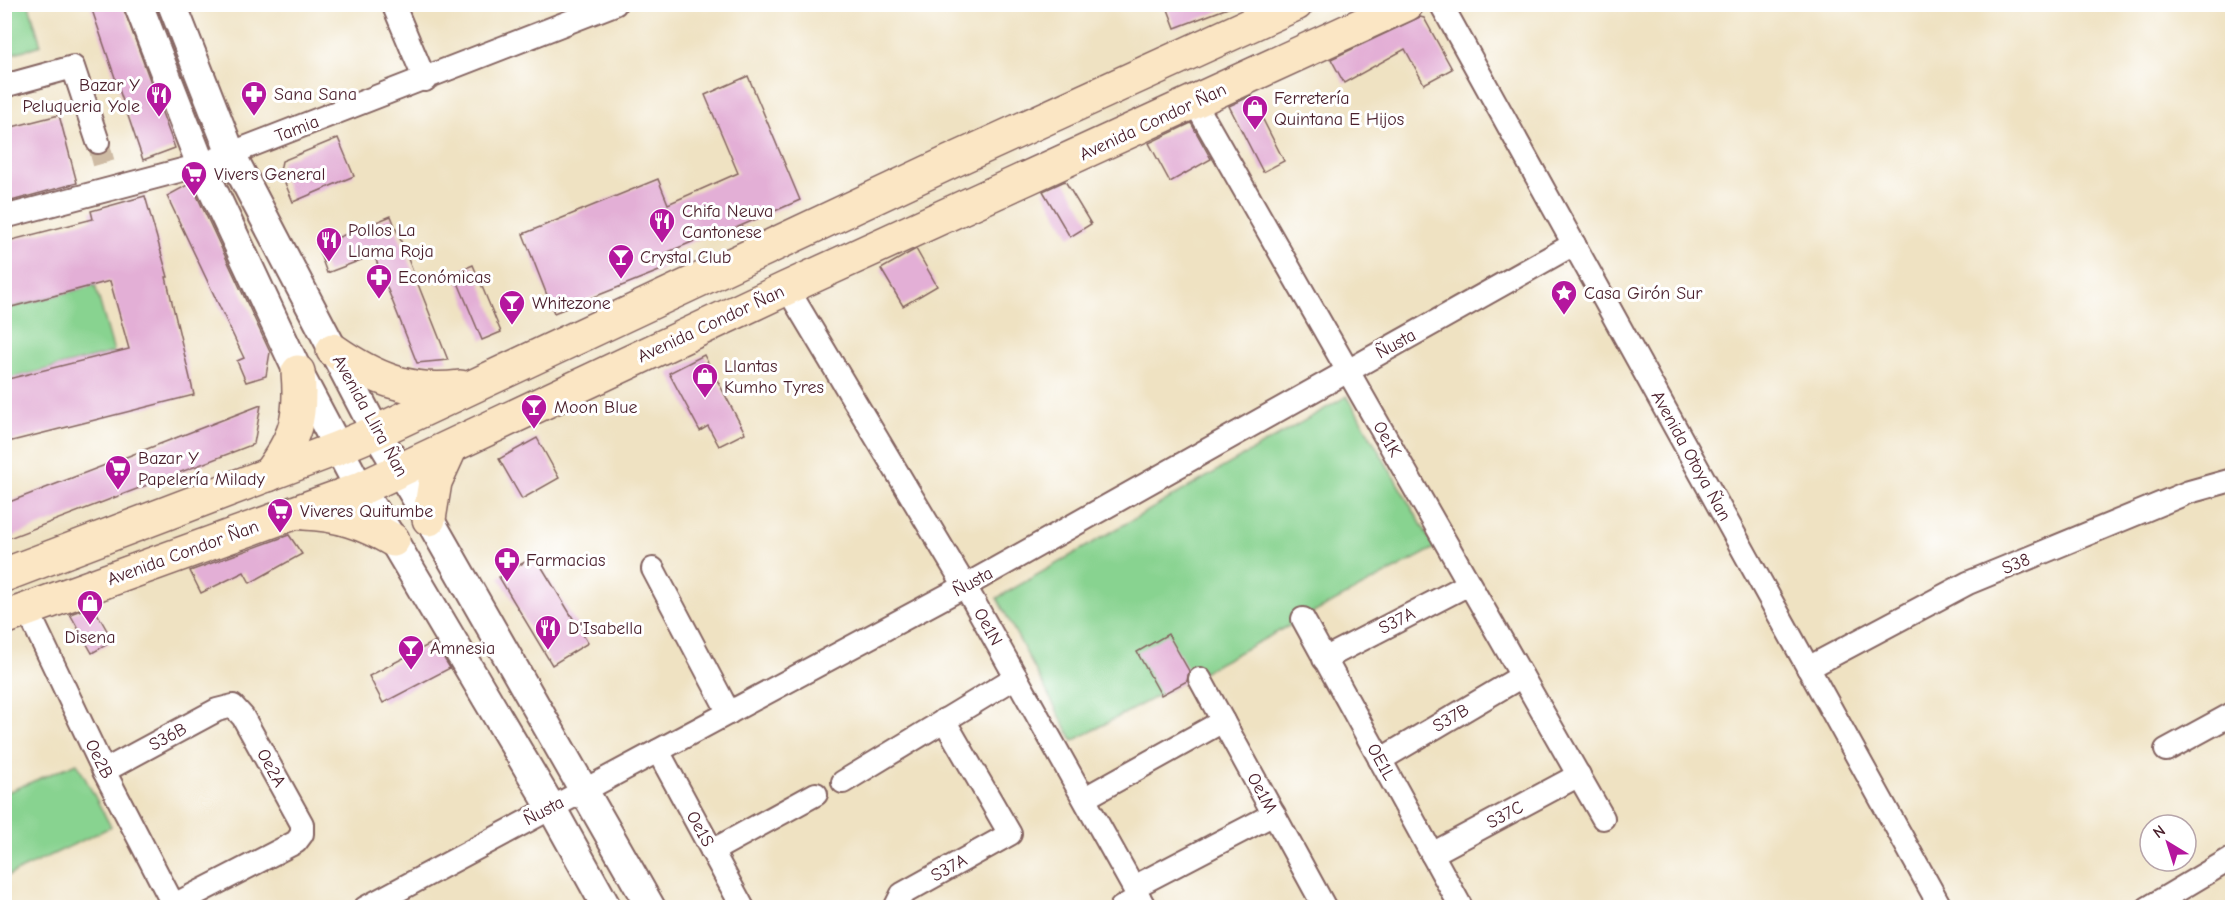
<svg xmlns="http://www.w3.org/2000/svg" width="2237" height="912" font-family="'Comic Neue',sans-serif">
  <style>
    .green { fill: #88d390; stroke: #69795e; stroke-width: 1.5 }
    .building { fill: #e3afd6 }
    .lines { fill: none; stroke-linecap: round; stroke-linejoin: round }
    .minor-tunnel { stroke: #cebba4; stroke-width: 22; stroke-dasharray: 22 11; stroke-linecap: butt }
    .minor-casing { stroke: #846360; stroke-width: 26 }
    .tertiary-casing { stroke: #846360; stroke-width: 32 }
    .secondary-casing { stroke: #846360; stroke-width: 36 }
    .minor { stroke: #fff; stroke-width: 22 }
    .tertiary { stroke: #fff; stroke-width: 28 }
    .secondary { stroke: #fbe6c4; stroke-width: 33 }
    .labels { text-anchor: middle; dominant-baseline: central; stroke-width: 6; stroke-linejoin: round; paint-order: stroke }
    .poi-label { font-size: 18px; fill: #4a1f2b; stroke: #fff; text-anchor: start }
    .street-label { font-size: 18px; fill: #4a1f2b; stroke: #fff }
  </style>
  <rect width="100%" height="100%" fill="#fff"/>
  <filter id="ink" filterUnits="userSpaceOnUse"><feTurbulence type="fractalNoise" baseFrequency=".0167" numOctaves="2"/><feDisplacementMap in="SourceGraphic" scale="12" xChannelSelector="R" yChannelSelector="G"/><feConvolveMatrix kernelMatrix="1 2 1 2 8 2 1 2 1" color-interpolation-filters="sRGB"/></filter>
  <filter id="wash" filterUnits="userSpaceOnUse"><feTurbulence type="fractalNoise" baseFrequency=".008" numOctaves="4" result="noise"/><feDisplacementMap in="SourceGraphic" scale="24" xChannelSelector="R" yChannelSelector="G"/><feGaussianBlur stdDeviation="1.35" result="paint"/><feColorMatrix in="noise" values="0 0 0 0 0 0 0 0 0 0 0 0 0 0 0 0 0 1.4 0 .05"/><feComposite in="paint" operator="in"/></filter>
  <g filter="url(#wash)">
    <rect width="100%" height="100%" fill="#efe2c2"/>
    <g class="green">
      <path d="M5 4 29 5 41 45 5 56Z"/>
      <path d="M95 285 114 352 5 380V309Z"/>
      <path d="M1347 396 1435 548 1073 741 997 598Z"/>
      <path d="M77 763 111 827 5 877V793Z"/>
    </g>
    <g id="blocks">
      <g class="building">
        <path d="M90 4H122L175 148 143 160Z"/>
        <path d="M1166 4H1232L1233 6 1175 28Z"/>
        <path d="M1420 17 1424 18 1452 69 1424 84 1405 49 1344 83 1331 59Z"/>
        <path d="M748 76 800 200 715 237 713 233 659 256 664 269 554 313 523 234 658 179 668 204 738 173 705 95Z"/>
        <path d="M1251 96 1284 161 1263 172 1229 106Z"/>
        <path d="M59 115 77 183 4 203V129Z"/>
        <path d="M1191 123 1211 159 1170 182 1149 143Z"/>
        <path d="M338 138 354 176 293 202 280 171 282 161Z"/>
        <path d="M1065 181 1091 224 1070 237 1043 191Z"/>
        <path d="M191 183 270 352 266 376 246 382 237 361 244 358 167 196Z"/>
        <path d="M145 196 168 277H166L194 395 4 443V380L129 349 110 281 4 309V242L93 219 91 211Z"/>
        <path d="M391 216 448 360 417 363 374 255 327 273 317 246Z"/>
        <path d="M916 249 937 286 903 306 881 269Z"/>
        <path d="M473 265 501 332 482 340 454 273Z"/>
        <path d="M704 355 745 433 719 446 708 426 700 431 669 373Z"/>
        <path d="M261 405 254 444 4 540V504Z"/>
        <path d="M537 438 559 478 522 499 499 459Z"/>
        <path d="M289 535 302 554 250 583 244 572 201 593 190 571Z"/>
        <path d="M535 556 588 643 552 665 499 577Z"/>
        <path d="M93 606 113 641 92 653 70 614Z"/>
        <path d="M1168 634 1189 671 1187 681 1161 695 1137 652Z"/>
        <path d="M434 642 450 668 383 703 369 676Z"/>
      </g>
    </g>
  </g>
  <g filter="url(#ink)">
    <use href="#blocks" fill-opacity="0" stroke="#846360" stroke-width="1.5"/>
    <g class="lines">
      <path class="minor-tunnel" d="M98 142 106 171"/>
      <g class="minor-casing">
        <g id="minor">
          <path d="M393 4 425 80"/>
          <path d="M1441 4 1941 908"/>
          <path d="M4 86 73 67 98 142"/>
          <path d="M1195 103 1603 818"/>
          <path d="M4 217 201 165 615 4"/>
          <path d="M787 288 965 586 1145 908"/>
          <path d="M653 569 729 713"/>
          <path d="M27 609 104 771 175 908"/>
          <path d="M1303 619 1460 905"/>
          <path d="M1324 659 1469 584"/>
          <path d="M1808 668 1968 583 2189 492 2232 480"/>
          <path d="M1200 679 1325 908"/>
          <path d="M2166 750 2232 714"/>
          <path d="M658 751 743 908"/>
          <path d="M1380 760 1522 676"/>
          <path d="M104 771 217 710 233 706 243 717 302 824V834L296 842 168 908"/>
          <path d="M843 782 1016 677"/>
          <path d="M1085 798 1223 721"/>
          <path d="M712 851 816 794"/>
          <path d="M1432 854 1579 775"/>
          <path d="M1134 887 1274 814"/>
          <path d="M365 908 965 586 1574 244"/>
          <path d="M895 908 902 894 1010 834 944 720"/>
          <path d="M1121 908 1139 897"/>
          <path d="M2148 908 2232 858"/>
        </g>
      </g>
      <g class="tertiary-casing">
        <g id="tertiary">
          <path d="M138 4 201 165 298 372 360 489 393 540 551 807 607 908"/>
          <path d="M172 4 231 154 376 432 429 519 651 908"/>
        </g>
      </g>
      <g class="secondary-casing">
        <g id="secondary">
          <path d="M333 350C373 378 410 394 460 387"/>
          <path d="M268 475C296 438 302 417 298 372"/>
          <path d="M304 513C337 514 364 523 393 540"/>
          <path d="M429 519 435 482 451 447"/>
          <path d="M4 575 338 448 376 432 950 162 1296 4"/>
          <path d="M4 618 360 489 787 288 1407 4"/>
        </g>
      </g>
      <use href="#minor" class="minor"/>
      <use href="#tertiary" class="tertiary"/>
      <use href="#secondary" class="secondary"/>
    </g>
  </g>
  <defs>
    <g id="pharmacy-pin" transform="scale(1.35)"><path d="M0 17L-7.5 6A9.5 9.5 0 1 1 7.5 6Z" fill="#b5179e" stroke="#fff"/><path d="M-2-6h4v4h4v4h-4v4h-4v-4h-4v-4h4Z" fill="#fff"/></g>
    <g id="restaurant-pin" transform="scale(1.35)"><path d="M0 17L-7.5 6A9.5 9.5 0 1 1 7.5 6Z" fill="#b5179e" stroke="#fff"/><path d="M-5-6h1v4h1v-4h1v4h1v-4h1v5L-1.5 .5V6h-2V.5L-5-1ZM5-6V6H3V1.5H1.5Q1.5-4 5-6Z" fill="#fff"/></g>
    <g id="shop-pin" transform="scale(1.35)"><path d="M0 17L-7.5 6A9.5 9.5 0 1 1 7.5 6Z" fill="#b5179e" stroke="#fff"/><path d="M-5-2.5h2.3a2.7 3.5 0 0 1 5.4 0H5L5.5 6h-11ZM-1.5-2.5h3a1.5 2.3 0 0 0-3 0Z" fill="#fff"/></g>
    <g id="supermarket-pin" transform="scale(1.35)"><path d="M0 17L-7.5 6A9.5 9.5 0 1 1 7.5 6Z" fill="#b5179e" stroke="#fff"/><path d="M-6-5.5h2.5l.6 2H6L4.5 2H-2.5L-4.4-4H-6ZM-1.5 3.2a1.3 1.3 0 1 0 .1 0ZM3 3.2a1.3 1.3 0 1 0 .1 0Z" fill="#fff"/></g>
    <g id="bar-pin" transform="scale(1.35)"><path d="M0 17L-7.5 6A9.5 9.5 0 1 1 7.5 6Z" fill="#b5179e" stroke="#fff"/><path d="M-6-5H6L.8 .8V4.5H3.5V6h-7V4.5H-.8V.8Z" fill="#fff"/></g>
    <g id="sight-pin" transform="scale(1.35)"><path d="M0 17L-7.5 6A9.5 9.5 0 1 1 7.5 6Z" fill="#b5179e" stroke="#fff"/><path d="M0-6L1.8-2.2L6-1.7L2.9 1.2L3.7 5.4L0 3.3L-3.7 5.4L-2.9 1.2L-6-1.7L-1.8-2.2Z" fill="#fff"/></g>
  </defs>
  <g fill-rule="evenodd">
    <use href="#pharmacy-pin" x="254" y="94"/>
    <use href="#restaurant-pin" x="159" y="95"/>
    <use href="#shop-pin" x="1255" y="108"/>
    <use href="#supermarket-pin" x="194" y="174"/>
    <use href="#restaurant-pin" x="662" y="221"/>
    <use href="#restaurant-pin" x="329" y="240"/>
    <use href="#bar-pin" x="621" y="257"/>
    <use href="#pharmacy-pin" x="379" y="277"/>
    <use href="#sight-pin" x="1564" y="293"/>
    <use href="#bar-pin" x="512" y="303"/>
    <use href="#shop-pin" x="705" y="376"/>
    <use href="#bar-pin" x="534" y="407"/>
    <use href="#supermarket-pin" x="118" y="468"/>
    <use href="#supermarket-pin" x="280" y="511"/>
    <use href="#pharmacy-pin" x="507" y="560"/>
    <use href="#shop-pin" x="90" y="603"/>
    <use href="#restaurant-pin" x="548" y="628"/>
    <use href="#bar-pin" x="411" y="648"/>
  </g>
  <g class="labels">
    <g class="poi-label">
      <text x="140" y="85" text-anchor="end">Bazar Y<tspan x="140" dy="21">Peluqueria Yole</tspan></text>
      <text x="274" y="94">Sana Sana</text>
      <text x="1274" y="98">Ferretería<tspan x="1274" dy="21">Quintana E Hijos</tspan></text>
      <text x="214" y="174">Vivers General</text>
      <text x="682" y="211">Chifa Neuva<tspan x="682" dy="21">Cantonese</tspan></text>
      <text x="348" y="230">Pollos La<tspan x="348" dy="21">Llama Roja</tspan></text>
      <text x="640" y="257">Crystal Club</text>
      <text x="398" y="277">Económicas</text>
      <text x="1584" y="293">Casa Girón Sur</text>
      <text x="532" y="303">Whitezone</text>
      <text x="724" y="366">Llantas<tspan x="724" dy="21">Kumho Tyres</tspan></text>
      <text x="554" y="407">Moon Blue</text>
      <text x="138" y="458">Bazar Y<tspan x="138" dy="21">Papelería Milady</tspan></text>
      <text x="300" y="511">Viveres Quitumbe</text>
      <text x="526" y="560">Farmacias</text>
      <text x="568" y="628">D'Isabella</text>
      <text x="90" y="637" text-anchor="middle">Disena</text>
      <text x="430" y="648">Amnesia</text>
    </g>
    <g class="street-label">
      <text transform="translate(1153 122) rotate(-25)">Avenida Condor Ñan</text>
      <text transform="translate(297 129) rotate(-21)">Tamia</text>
      <text transform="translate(711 324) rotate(-25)">Avenida Condor Ñan</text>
      <text transform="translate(1396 344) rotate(-29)">Ñusta</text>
      <text transform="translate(370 416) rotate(61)">Avenida Llira Ñan</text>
      <text transform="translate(1387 439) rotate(60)">Oe1K</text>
      <text transform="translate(1691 456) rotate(61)">Avenida Otoya Ñan</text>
      <text transform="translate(183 553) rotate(-20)">Avenida Condor Ñan</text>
      <text transform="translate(2016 564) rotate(-23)">S38</text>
      <text transform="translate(973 582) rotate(-29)">Ñusta</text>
      <text transform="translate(1397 621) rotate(-27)">S37A</text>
      <text transform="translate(988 627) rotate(61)">Oe1N</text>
      <text transform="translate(1451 718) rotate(-30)">S37B</text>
      <text transform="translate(168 737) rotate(-28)">S36B</text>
      <text transform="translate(99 759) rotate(64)">Oe2B</text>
      <text transform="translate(1381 762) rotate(61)">OE1L</text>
      <text transform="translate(271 768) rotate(61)">Oe2A</text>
      <text transform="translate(1262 793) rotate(61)">Oe1M</text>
      <text transform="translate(544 811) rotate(-28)">Ñusta</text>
      <text transform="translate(1505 815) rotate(-28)">S37C</text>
      <text transform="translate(700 829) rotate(61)">Oe1S</text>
      <text transform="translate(949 868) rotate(-29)">S37A</text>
    </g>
  </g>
  <rect width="2237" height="912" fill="none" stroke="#fff" stroke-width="24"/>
  <g transform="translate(2168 843) rotate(322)"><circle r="28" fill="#ffffff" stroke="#b7a5aa" stroke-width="1.5"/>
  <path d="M0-4.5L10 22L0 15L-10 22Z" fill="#b5179e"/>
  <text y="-9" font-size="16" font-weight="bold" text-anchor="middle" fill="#4a1f2b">N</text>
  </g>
</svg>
